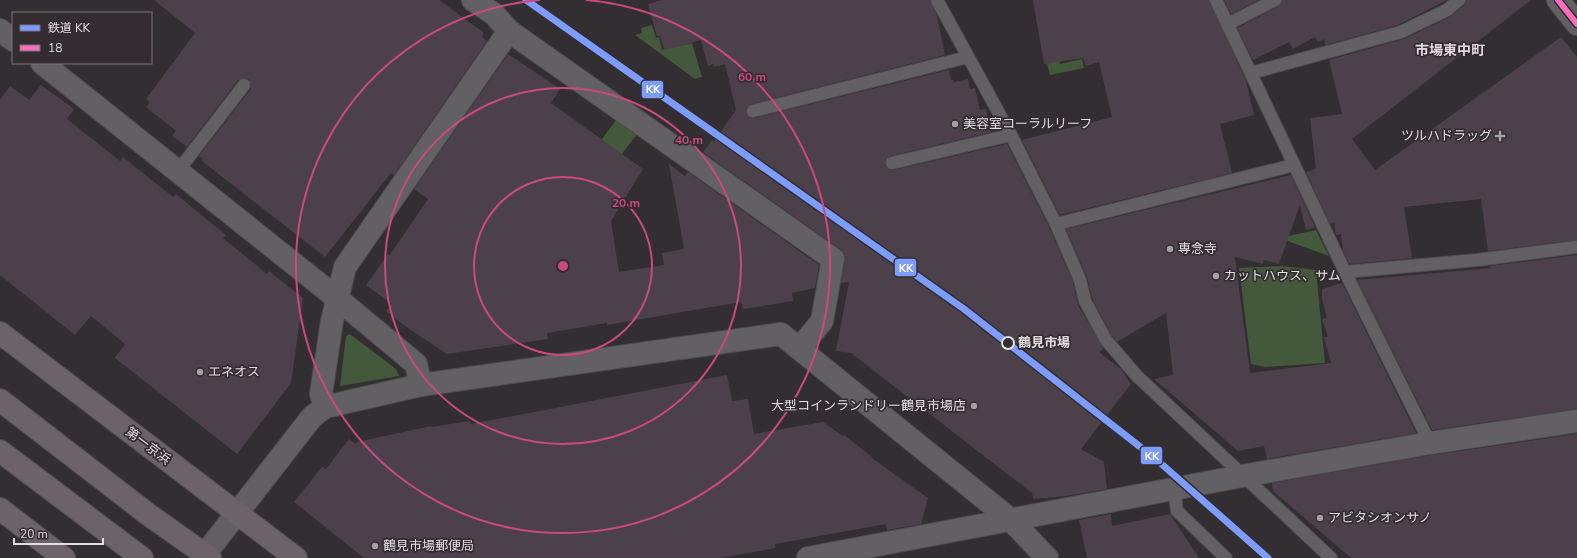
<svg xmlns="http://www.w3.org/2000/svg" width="1577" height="558" font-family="'Nunito Sans','Noto Sans JP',sans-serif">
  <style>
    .green { fill: #44583b }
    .building { fill: #4c414b }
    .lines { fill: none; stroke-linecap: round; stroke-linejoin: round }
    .service-casing { stroke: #4e4b4e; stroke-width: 14 }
    .minor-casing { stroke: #4e4b4e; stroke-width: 24 }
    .tertiary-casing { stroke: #4e4b4e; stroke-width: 24 }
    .trunk-casing { stroke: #4e4b4e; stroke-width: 24 }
    .service { stroke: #636063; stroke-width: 12 }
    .minor { stroke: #636063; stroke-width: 22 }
    .tertiary { stroke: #636063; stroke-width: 22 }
    .trunk { stroke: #6b626a; stroke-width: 22 }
    .bus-1-casing { stroke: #332d32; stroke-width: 9 }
    .bus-1 { stroke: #fb6dba; stroke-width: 6 }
    .rail-1-casing { stroke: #332d32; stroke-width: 10 }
    .rail-1 { stroke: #7c9cff; stroke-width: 7 }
    .ring { fill: none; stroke: #ca4a7c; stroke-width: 2 }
    .poi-dot { fill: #a4a0a3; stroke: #332d32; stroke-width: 1.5 }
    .stop-dot { fill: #332d32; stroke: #e2dee1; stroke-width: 2 }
    .labels { text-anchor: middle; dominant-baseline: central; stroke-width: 3.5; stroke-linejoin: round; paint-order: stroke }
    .poi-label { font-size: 13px; fill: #e2dee1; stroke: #332d32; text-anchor: start }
    .stop-label { font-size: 13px; font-weight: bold; fill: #e2dee1; stroke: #332d32; text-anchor: start }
    .street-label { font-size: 13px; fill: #e2dee1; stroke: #332d32 }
    .neighbourhood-label { font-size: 14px; font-weight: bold; fill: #e0d7df; stroke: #332d32 }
    .centre { fill: #ca4a7c; stroke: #332d32; stroke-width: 2 }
    .ring-label { font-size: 12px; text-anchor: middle; font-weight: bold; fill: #ca4a7c; stroke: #332d32; stroke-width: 3.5; stroke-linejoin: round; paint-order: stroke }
    .line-badge { stroke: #332d32; stroke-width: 1.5 }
    .badge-label { font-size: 11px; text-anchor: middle; font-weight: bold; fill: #fff }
  </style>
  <rect width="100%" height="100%" fill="#322e31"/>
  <g class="green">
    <path d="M1036 19 1054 36 1060 64 1082 59 1084 68 1050 75Z"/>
    <path d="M652 25 656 38 659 37 662 50 692 43 702 77 695 79 635 35 642 33 641 28Z"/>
    <path d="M617 119 637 134 607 174 587 159Z"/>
    <path d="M1316 230 1329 256 1279 238Z"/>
    <path d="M1281 266 1316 270 1325 363 1265 367 1251 364 1239 268Z"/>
    <path d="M350 334 396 369 399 376 340 386 346 336Z"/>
  </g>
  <g class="building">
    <path d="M154 0H439L484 33 482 37 487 41 394 175 391 173 325 257 202 161 203 159 199 156 250 90 251 86 249 79 245 78 238 80 187 147 172 136 176 131 146 107 150 102 146 99 195 33Z"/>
    <path d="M662 0H930L937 16 945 55 751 104 746 109V113L751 118H755L949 70 951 80H953L954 82 968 79 970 89 975 88 980 110 986 109 991 132 890 156 885 160V165L889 170H894L1007 144 1049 227 1073 282 1078 305 1104 349 1099 352 1121 369 1131 384 1081 449 1104 462 1107 489 1066 496 1033 499 1032 493 851 353 836 351 849 282 841 283 845 261 844 254 840 249 703 152 712 140 714 141 736 110 725 64 714 67 713 64 708 66 701 40 664 50 660 36H657L648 4Z"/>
    <path d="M1033 0H1209L1246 81 1254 115 1220 124 1232 173 1060 215 1022 140 1112 117 1099 62 1086 66 1083 58 1044 64Z"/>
    <path d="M1224 0H1259L1231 14Z"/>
    <path d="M1282 0H1447L1398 25 1325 45 1324 39 1318 42 1315 37 1293 49 1289 42 1253 60 1237 28 1278 7Z"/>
    <path d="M1466 0H1531L1352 139 1375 170 1561 37 1577 57V240L1488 251 1481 199 1404 207 1412 258 1353 264 1349 263 1343 251 1341 234 1336 235 1334 223 1330 224 1306 172 1316 169 1310 118 1342 114 1329 60 1404 39 1450 17 1464 6Z"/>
    <path d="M508 54 560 89 551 103 643 169 611 221 619 272 664 265 662 253 684 249 669 164 685 176 688 172 819 265 815 288 792 293 793 301 743 309 741 302 607 325V323L547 333 548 339 447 354 405 326 386 311 392 304 366 285 388 254 390 255 428 199 414 189Z"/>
    <path d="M41 85 74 109 67 119 120 161 123 157 173 197 176 194 226 235 223 238 267 274 269 271 303 298 291 383 237 454 115 358 125 344 91 316 75 335 0 275V100L10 86 29 100Z"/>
    <path d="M1291 175 1315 227 1306 230 1300 205 1279 264 1264 260 1263 264 1235 257 1250 373 1331 363 1324 337H1328L1322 319 1327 318 1322 299V289L1342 283 1416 433 1267 459 1264 446 1238 451 1154 379 1173 375 1166 313 1117 342 1112 336 1092 298 1087 277 1066 229Z"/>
    <path d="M1577 255V409L1432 430 1357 280 1491 268 1490 266Z"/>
    <path d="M727 375 732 401 748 399 754 434 823 422 844 437 843 434 872 457 873 459 928 498 921 524 887 530 886 524 775 544 776 548 721 558H364L294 502 322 467 326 469 349 439 356 444 357 442 431 426V427L470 421 471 424Z"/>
    <path d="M1577 434V558H1351L1273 491 1272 483 1432 455Z"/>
    <path d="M1111 514 1112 526 1170 514 1199 558H1087L1079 520Z"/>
  </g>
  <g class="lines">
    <g class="service-casing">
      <g id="service">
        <path d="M937 0 1011 135 1056 224 1080 280 1085 301 1106 340 1137 376 1331 558"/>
        <path d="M1216 0 1345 272 1430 443"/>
        <path d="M1228 24 1275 0"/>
        <path d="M1251 73 1401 32 1447 10 1459 0"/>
        <path d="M753 111 968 57"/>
        <path d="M892 163 1011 135"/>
        <path d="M178 171 244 85"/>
        <path d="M1056 224 1294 165"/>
        <path d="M1345 272 1477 260 1577 247"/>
        <path d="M1174 489 1177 511 1226 558"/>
      </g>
    </g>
    <g class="minor-casing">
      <g id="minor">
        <path d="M473 0 494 14 509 31 833 259 822 321 800 348"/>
        <path d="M0 30 13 40"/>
        <path d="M42 63 338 299 416 364 421 385"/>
        <path d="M325 407 321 394 332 321 345 267 509 31"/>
        <path d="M1011 520 1047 558"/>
        <path d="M808 558 1242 476"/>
      </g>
    </g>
    <g class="tertiary-casing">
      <g id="tertiary">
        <path d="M1558 0 1577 24"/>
        <path d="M1242 476 1430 443 1577 421"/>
        <path d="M202 558 312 417 325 407 421 385 781 334 1011 520"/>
      </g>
    </g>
    <g class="trunk-casing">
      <g id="trunk">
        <path d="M0 333 296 558"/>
        <path d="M0 400 149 515 210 558"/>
        <path d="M0 451 142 558"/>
        <path d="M0 509 64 558"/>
      </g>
    </g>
    <use href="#service" class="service"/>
    <use href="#minor" class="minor"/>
    <use href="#tertiary" class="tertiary"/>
    <use href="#trunk" class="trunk"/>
    <g class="bus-1-casing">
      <path id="bus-1" d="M1558 0 1577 24"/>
    </g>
    <use href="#bus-1" class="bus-1"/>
    <g class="rail-1-casing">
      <path id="rail-1" d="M526 0 964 309 1157 460 1268 558"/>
    </g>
    <use href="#rail-1" class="rail-1"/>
  </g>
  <g class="ring">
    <circle cx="563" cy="266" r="89"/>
    <circle cx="563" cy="266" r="178"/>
    <path d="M586 0A267 267 0 1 1 540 0"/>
  </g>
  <g class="poi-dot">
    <circle cx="955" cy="124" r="4"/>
    <path d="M1498 130h4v4h4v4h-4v4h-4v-4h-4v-4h4z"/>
    <circle cx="1170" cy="249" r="4"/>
    <circle cx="1216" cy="276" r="4"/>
    <circle cx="200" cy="372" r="4"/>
    <circle cx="974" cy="406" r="4"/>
    <circle cx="1320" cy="518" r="4"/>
    <circle cx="375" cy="546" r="4"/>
  </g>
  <circle class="stop-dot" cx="1008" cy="343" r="6"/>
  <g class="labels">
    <g class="poi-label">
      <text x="963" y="124">美容室コーラルリーフ</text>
      <text x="1492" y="136" text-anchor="end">ツルハドラッグ</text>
      <text x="1178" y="249">専念寺</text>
      <text x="1224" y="276">カットハウス、サム</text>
      <text x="208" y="372">エネオス</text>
      <text x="966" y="406" text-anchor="end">大型コインランドリー鶴見市場店</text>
      <text x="1328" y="518">アビタシオンサノ</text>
      <text x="383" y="546">鶴見市場郵便局</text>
    </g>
    <g class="stop-label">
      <text x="1018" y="343">鶴見市場</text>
    </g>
    <g class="street-label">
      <text transform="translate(148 446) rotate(37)">第一京浜</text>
    </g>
    <g class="neighbourhood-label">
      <text x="1450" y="50">市場東中町</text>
    </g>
  </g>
  <circle cx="563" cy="266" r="6" class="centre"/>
  <g class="ring-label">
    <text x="752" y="81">60 m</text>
    <text x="689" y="144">40 m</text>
    <text x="626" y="207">20 m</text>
  </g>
  <g class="line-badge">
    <rect x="641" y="80" width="23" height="19" rx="4" fill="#7c9cff"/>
    <rect x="894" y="258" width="23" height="19" rx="4" fill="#7c9cff"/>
    <rect x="1140" y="446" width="23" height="19" rx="4" fill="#7c9cff"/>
  </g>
  <g class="badge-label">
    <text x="653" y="93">KK</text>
    <text x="906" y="272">KK</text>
    <text x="1152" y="460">KK</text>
  </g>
  <rect x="12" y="12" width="140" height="52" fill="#332d32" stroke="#797478"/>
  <rect x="20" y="25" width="20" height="6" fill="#7c9cff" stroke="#797478"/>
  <text x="48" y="32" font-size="12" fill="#e2dee1">鉄道 KK</text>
  <rect x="20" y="45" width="20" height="6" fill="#fb6dba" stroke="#797478"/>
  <text x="48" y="52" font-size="12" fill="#e2dee1">18</text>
  <path d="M14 538v6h89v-6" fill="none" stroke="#e2dee1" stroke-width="2"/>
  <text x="20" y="538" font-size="12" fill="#e2dee1" stroke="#332d32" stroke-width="3" paint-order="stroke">20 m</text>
</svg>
